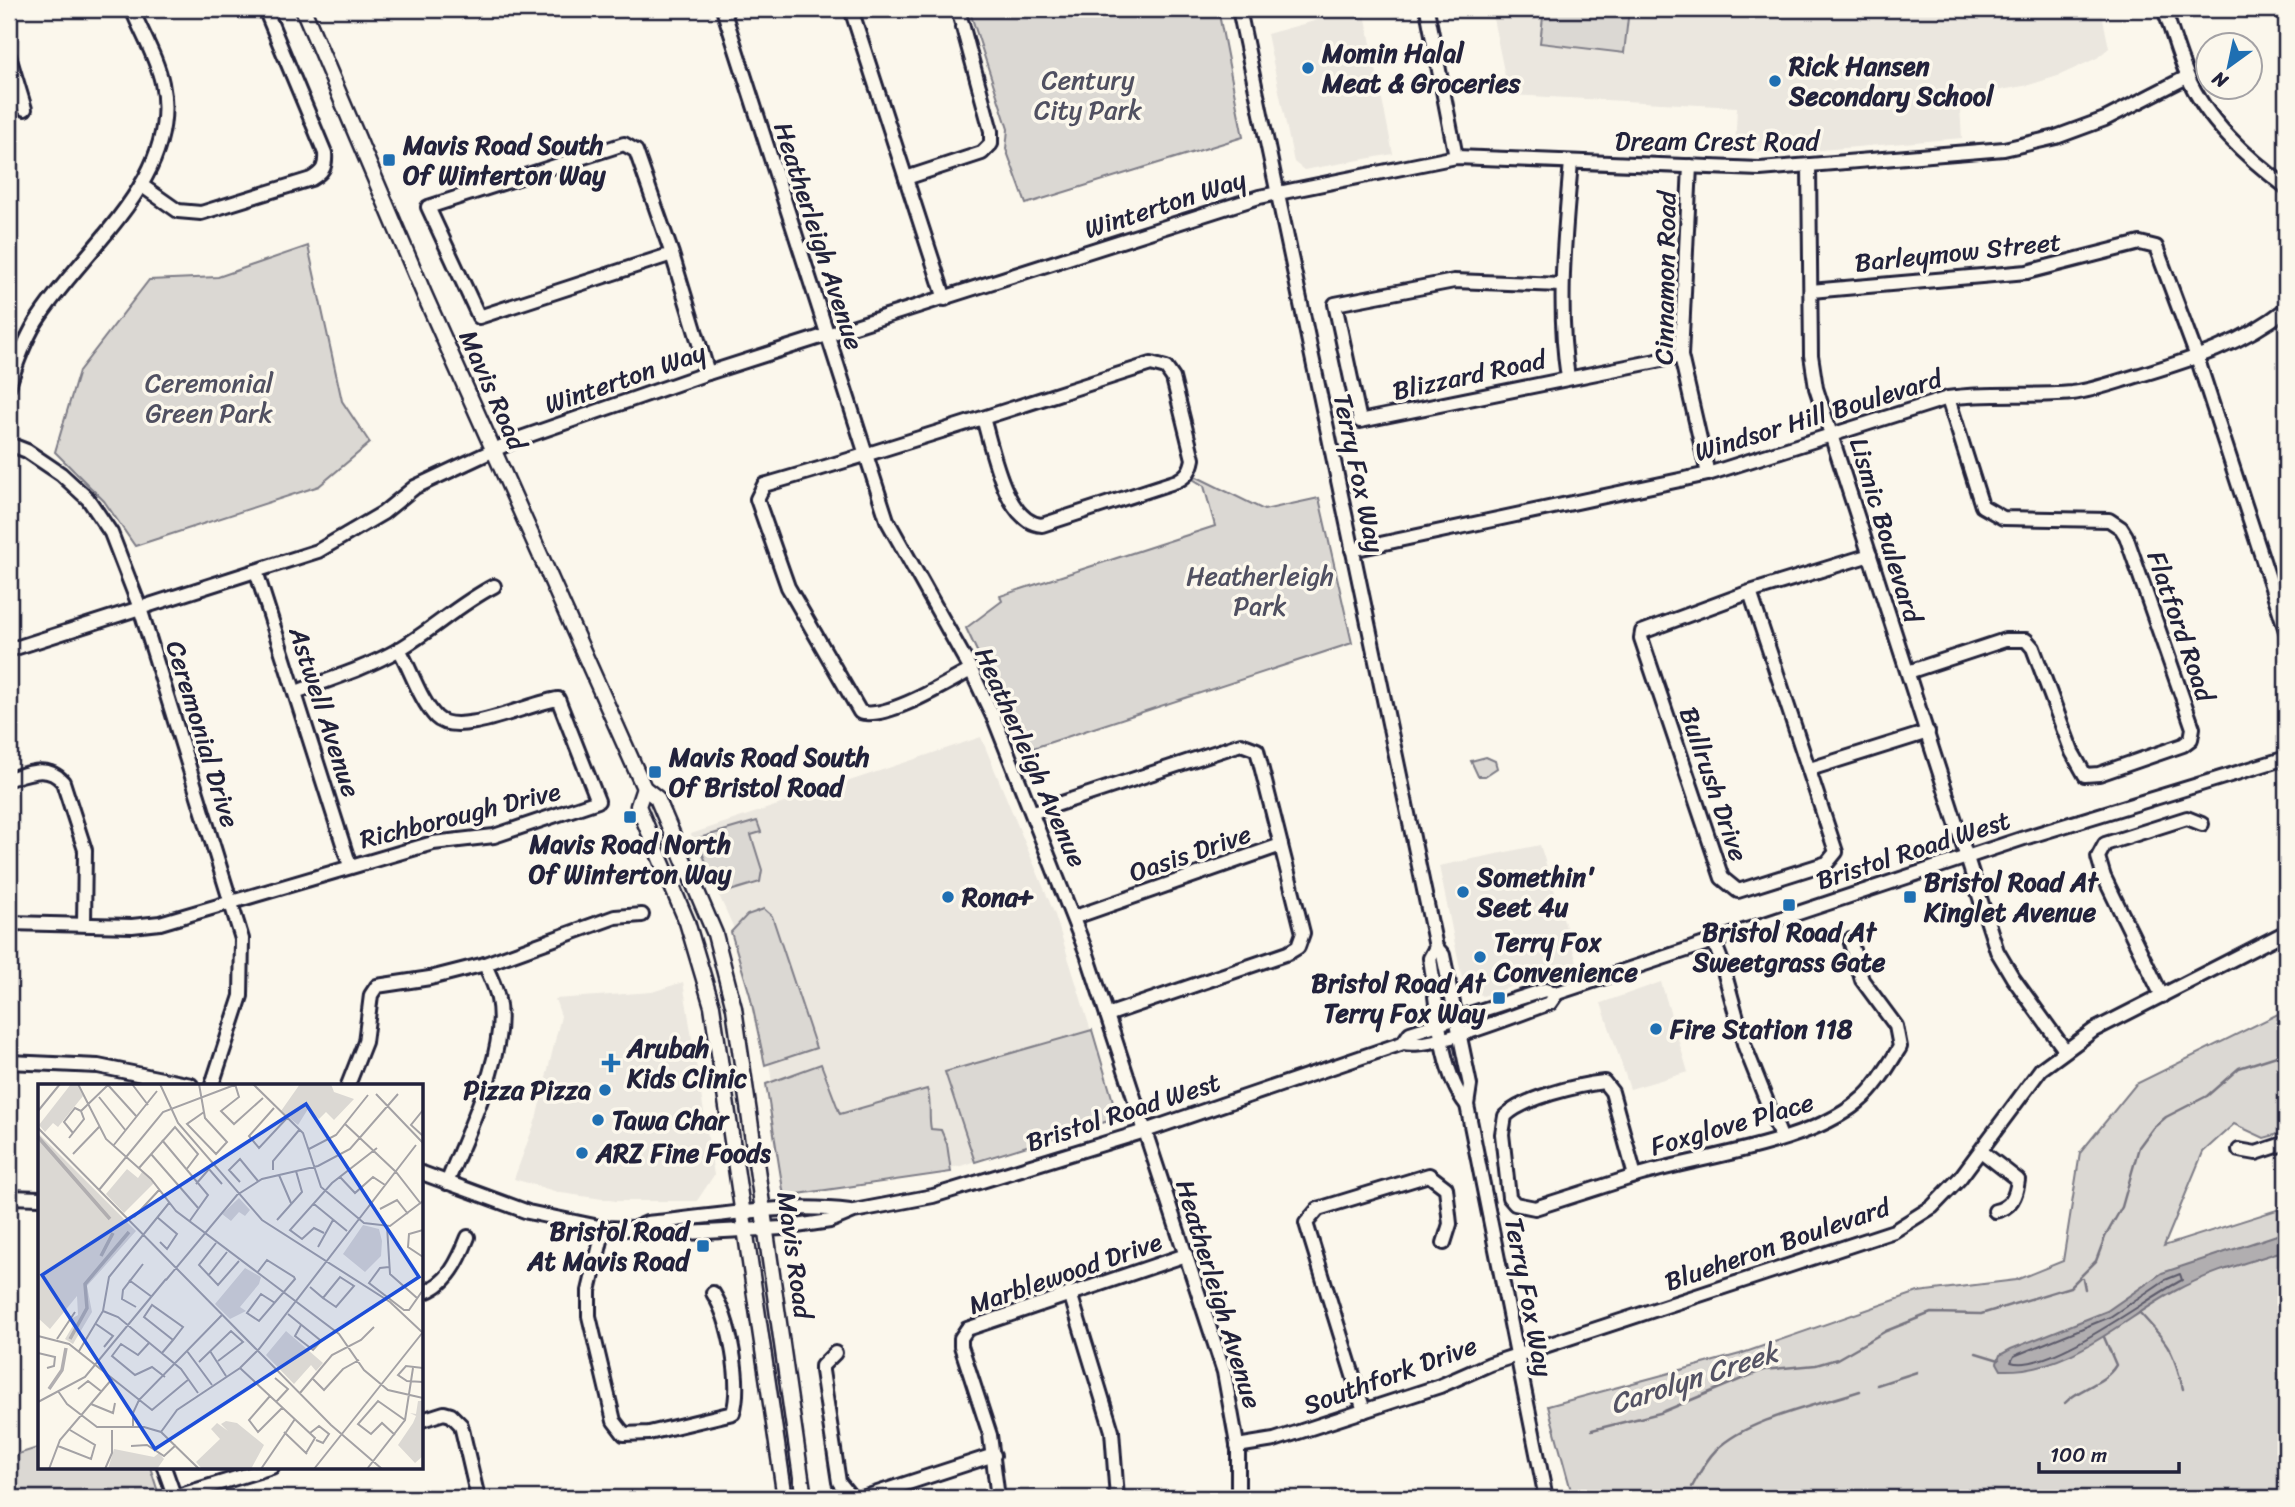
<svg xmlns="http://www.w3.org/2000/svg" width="2295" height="1507" font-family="Sriracha,sans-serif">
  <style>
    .built { fill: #ebe7df }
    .green { fill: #dbd8d3; stroke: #7e7d87; stroke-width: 2 }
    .water { fill: #b1aeb0; stroke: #787681; stroke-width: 2 }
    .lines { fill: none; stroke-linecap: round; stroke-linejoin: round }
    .shore { stroke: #5b5a6a; stroke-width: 2 }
    .stream { stroke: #787681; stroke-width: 2.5 }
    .minor-casing { stroke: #22223b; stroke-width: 18 }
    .major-casing { stroke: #22223b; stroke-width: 19 }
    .minor { stroke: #fbf7ec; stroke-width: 12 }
    .major { stroke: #fbf7ec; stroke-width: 14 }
    .poi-dot { fill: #1f6fb2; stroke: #fbf7ec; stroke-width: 2.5 }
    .labels { text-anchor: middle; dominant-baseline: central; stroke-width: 7; stroke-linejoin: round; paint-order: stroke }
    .poi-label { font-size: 26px; font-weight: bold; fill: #22223b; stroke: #fbf7ec; text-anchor: start }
    .park-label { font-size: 26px; fill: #505061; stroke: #fbf7ec }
    .street-label { font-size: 26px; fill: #22223b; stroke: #fbf7ec }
    .water-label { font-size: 28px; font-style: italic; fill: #545364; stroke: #fbf7ec }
    .inset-river { fill: none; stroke: #b1aeb0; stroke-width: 3.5 }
    .inset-road { fill: none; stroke: #a4a2a5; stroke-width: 2 }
    .view { fill: #1d4ed8; fill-opacity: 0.15; stroke: #1d4ed8; stroke-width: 3.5 }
    .inset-edge { fill: none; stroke: #22223b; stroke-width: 3.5 }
  </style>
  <rect width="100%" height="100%" fill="#fbf7ec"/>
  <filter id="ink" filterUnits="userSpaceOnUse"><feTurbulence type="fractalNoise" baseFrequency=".0143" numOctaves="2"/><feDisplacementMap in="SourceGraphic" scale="14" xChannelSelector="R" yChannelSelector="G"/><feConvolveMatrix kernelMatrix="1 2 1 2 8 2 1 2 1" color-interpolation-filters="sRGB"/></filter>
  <g filter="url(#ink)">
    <g class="built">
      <path d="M1358 9H1364L1393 154 1304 170 1294 162 1267 34Z"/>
      <path d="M1491 9H2101L2109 48 2097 58 2058 76 2029 85 1973 95 1959 93 1962 138 1821 150 1735 152 1737 107 1509 95Z"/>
      <path d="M981 737 1055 915 1116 1112 961 1166 815 1190 783 1164 767 1047 754 986 732 924 691 834Z"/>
      <path d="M1540 845 1578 965 1483 996 1463 983 1439 866Z"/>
      <path d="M683 982 714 1175 697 1201H616L561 1193 514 1179 536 1119 561 1016 555 999 652 992Z"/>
      <path d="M1661 982 1688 1072 1630 1089 1601 1003Z"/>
    </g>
    <g class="green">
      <path d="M969 9H1218L1243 137 1026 204 1006 149 1008 129Z"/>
      <path d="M1544 9H1629L1624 53 1540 43Z"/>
      <path d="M308 246 342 401 370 443 319 486 135 546 104 501 55 452 79 371 149 280 218 277Z"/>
      <path d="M1197 477 1264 510 1319 498 1352 643 1024 751 966 628 1002 601 1000 596 1215 526 1204 486 1191 478Z"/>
      <path d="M1486 757 1495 761 1497 768 1485 776H1478L1471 761Z"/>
      <path d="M757 821 761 832 751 835 762 870 760 882 720 894 696 839Z"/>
      <path d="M764 909 772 916 816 1048 765 1065 750 995 731 932 747 915Z"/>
      <path d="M2286 1010V1132L2264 1138 2234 1124 2203 1152 2164 1246 2286 1207V1498H1573L1548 1406 1740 1354 1918 1292 2016 1280 2063 1261 2080 1153 2136 1084Z"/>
      <path d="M1092 1030 1118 1118 975 1162 945 1072Z"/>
      <path d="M821 1064 840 1114 927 1089C932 1102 928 1115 931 1129L941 1130 947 1144 951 1172 784 1196 766 1084Z"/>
      <path d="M40 1447V1467H150L160 1498H9V1471L18 1454Z"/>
    </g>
    <path class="water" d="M2286 1232V1250C2248 1262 2210 1272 2175 1291 2120 1321 2069 1373 2001 1370L1997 1363 2000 1355 2011 1349 2107 1311 2162 1273Z"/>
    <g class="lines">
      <path class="shore" d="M2180 1274 2182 1280C2146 1298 2049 1374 2011 1362L2014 1356 2110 1317 2165 1280Z"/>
      <g class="stream">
        <path d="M2083 1279 2085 1289"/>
        <path d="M2139 1312C2167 1342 2173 1348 2183 1389"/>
        <path d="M1976 1353 1999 1360"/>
        <path d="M1877 1385 1917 1372"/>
        <path d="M2065 1403C2080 1387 2104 1385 2116 1365L2104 1337"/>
        <path d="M1592 1430 1660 1413 1763 1370 1816 1365 1837 1359 1886 1331 1931 1313 1981 1314 2070 1287 2096 1261 2105 1237 2122 1207 2139 1147 2153 1128 2166 1117 2207 1096 2239 1068 2286 1053"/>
        <path d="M1692 1487C1699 1474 1705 1461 1716 1450 1747 1419 1818 1405 1860 1391"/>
        <path d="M1687 1498 1688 1497"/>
      </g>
      <g class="minor-casing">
        <g id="minor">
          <path d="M723 9 887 520 971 670 996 723 1087 954 1224 1372 1238 1450V1498"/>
          <path d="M851 9 945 299"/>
          <path d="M1239 9 1436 947 1443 955 1470 1085 1467 1105 1546 1498"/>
          <path d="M1427 9 1456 157"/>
          <path d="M2164 9C2172 31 2178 54 2187 75 2206 121 2248 158 2286 187"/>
          <path d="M9 56 25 109"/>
          <path d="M1690 166 1681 356 1708 474"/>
          <path d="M1809 166 1811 355 1816 388 1997 951 2013 978 2065 1050"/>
          <path d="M906 178 982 153 991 144V131L958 9"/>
          <path d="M141 185 178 211 201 213 311 179C323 172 326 167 325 153L265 9"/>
          <path d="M672 254 636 151 624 144 428 207 479 317 672 254 708 373"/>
          <path d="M1561 285 1454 281 1335 304 1360 421 1681 356"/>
          <path d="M1811 291 2027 272 2140 243 2156 247 2197 357 2286 631"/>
          <path d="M1568 378C1557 305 1565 234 1571 162"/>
          <path d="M9 386C16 364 24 342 36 322 81 249 182 180 162 83 157 58 141 32 132 9"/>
          <path d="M9 444 27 451 61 474 88 499 111 533 140 608 242 939 241 996 212 1085"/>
          <path d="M1352 550 1708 474 1948 398C1989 392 2031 397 2072 393 2095 390 2118 381 2140 375 2193 359 2242 344 2286 309"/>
          <path d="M256 571 350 866"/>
          <path d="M1750 592 1836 852 1827 863 1738 891 1722 878 1641 638 1642 632 1750 592 1870 555"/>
          <path d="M9 650 318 551 383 513 415 487 518 439 708 373 1259 197 1456 157 1760 169 2004 149 2056 137 2105 119 2187 77"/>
          <path d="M971 670C947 683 885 721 860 712L788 587 757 499 764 485C894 448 1022 405 1151 364L1166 368 1173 378 1193 459C1191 470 1187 476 1177 481L1042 525C1005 523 992 447 983 418"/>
          <path d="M1908 672 2005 640H2026L2033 648 2072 752 2085 775 2099 774 2183 745 2191 739 2193 728 2126 536 2121 528 2109 520 2003 518 1982 506 1948 398"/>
          <path d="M296 692C331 679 366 668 398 650 431 631 459 604 494 586"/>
          <path d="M1810 769 1928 732"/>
          <path d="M9 779C28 773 48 764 63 782L85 850 84 924"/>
          <path d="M1034 812 1241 744 1257 750 1303 933 1298 947 1288 953 1107 1015"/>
          <path d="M1075 917 1281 845"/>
          <path d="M9 923 132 926 160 923 433 843 494 836 598 801 558 699C532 702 457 739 436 717 420 700 411 670 399 649"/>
          <path d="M1713 939 1721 960 1745 1047 1781 1137"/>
          <path d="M1436 947 1430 958C1437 1001 1439 1072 1467 1105"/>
          <path d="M2162 996 2104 877 2098 857 2105 844 2187 818 2202 824"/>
          <path d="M1403 1043 1410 1033 1545 990 1557 993 2024 838 2286 758"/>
          <path d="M9 1062 98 1066 191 1085"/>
          <path d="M1604 1082 1612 1092 1635 1176 1535 1208 1515 1204 1509 1197 1502 1134 1505 1116C1523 1098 1578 1085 1604 1082Z"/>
          <path d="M348 1085 365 1042 371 995 377 986 430 978 485 964 615 917 642 915"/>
          <path d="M2239 1150 2256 1153 2286 1143"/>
          <path d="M1981 1151 2018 1180C2016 1196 2011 1208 1995 1211"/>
          <path d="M422 1173 528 1212 604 1228 633 1229 648 1235 783 1228 830 1221 854 1211 933 1196 1145 1131 1403 1043C1433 1050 1517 1014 1550 1003L1557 993"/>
          <path d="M1635 1176C1700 1156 1807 1145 1858 1102 1875 1089 1889 1065 1900 1047L1896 1026 1862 980 1850 940"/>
          <path d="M447 1183C466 1134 509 1052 498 999 496 987 489 975 485 964"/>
          <path d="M9 1197 40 1198"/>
          <path d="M604 1228 589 1291V1316L614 1421 624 1434 649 1433 733 1413C742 1383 730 1319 713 1293"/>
          <path d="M633 1229 647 1223C713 1217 784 1202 850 1211"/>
          <path d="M422 1293C448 1285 459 1260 468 1237"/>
          <path d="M1070 1293 1112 1431 1117 1498"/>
          <path d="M835 1353 822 1366V1371L839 1482 852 1498H862L994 1455"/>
          <path d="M1364 1411 1306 1223 1318 1209 1429 1175 1446 1188 1450 1224 1444 1243"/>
          <path d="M422 1420 444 1413 451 1415 461 1425 478 1498"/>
          <path d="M1237 1446 1274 1440 1440 1386 1490 1364 1894 1231 1932 1207 1960 1178 2041 1069 2094 1030 2286 932"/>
          <path d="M164 1467 175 1498"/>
          <path d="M174 1497 272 1467"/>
          <path d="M998 1498 990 1435 961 1346V1338L967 1329 1186 1255"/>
        </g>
      </g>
      <g class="major-casing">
        <g id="major">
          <path d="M303 9 424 294 644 788 657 798 715 934 734 1008 804 1498"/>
          <path d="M644 788 638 806 687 922 712 1006 785 1498"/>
        </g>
      </g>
      <use href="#minor" class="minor"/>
      <use href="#major" class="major"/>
    </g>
  </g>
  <g class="poi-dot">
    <circle cx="1308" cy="68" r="7"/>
    <circle cx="1775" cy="81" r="7"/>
    <rect x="382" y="153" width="14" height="14" rx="3.5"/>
    <rect x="648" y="765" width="14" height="14" rx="3.5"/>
    <rect x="623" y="810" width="14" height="14" rx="3.5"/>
    <circle cx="1463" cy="892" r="7"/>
    <circle cx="948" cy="897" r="7"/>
    <rect x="1903" y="890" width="14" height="14" rx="3.5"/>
    <rect x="1782" y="898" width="14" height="14" rx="3.5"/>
    <circle cx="1480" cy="957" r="7"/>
    <rect x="1492" y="991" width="14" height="14" rx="3.5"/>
    <circle cx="1656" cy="1029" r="7"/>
    <path d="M607.5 1052.5h7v7h7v7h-7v7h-7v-7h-7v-7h7z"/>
    <circle cx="605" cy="1090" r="7"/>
    <circle cx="598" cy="1120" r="7"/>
    <circle cx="582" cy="1153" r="7"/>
    <rect x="696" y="1239" width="14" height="14" rx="3.5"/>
  </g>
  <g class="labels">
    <g class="poi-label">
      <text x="1322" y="53">Momin Halal<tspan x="1322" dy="30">Meat &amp; Groceries</tspan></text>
      <text x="1789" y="66">Rick Hansen<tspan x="1789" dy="30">Secondary School</tspan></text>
      <text x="403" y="145">Mavis Road South<tspan x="403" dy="30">Of Winterton Way</tspan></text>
      <text x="669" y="757">Mavis Road South<tspan x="669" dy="30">Of Bristol Road</tspan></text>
      <text x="630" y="844" text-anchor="middle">Mavis Road North<tspan x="630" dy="30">Of Winterton Way</tspan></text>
      <text x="1477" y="877">Somethin'<tspan x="1477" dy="30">Seet 4u</tspan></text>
      <text x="1924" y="882">Bristol Road At<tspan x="1924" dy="30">Kinglet Avenue</tspan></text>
      <text x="962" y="897">Rona+</text>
      <text x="1789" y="932" text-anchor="middle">Bristol Road At<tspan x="1789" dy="30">Sweetgrass Gate</tspan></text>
      <text x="1494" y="942">Terry Fox<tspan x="1494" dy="30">Convenience</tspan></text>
      <text x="1485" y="983" text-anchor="end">Bristol Road At<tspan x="1485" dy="30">Terry Fox Way</tspan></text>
      <text x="1670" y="1029">Fire Station 118</text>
      <text x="627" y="1048">Arubah<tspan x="627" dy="30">Kids Clinic</tspan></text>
      <text x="591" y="1090" text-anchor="end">Pizza Pizza</text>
      <text x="612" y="1120">Tawa Char</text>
      <text x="596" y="1153">ARZ Fine Foods</text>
      <text x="689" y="1231" text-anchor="end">Bristol Road<tspan x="689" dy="30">At Mavis Road</tspan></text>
    </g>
    <g class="park-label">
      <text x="1088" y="80">Century<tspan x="1088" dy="30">City Park</tspan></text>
      <text x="209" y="383">Ceremonial<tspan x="209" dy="30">Green Park</tspan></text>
      <text x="1260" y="576">Heatherleigh<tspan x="1260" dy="30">Park</tspan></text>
    </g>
    <g class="street-label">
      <text x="1717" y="141">Dream Crest Road</text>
      <text transform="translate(1165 204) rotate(-18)">Winterton Way</text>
      <text transform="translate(819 236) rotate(72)">Heatherleigh Avenue</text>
      <text transform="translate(1958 252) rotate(-6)">Barleymow Street</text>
      <text transform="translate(1665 278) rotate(-89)">Cinnamon Road</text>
      <text transform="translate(1469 375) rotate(-12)">Blizzard Road</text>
      <text transform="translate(625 378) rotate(-19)">Winterton Way</text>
      <text transform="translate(493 390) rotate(66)">Mavis Road</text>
      <text transform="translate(1818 415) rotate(-17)">Windsor Hill Boulevard</text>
      <text transform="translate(1359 473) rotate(78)">Terry Fox Way</text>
      <text transform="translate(1886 530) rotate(73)">Lismic Boulevard</text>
      <text transform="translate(2181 626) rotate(71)">Flatford Road</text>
      <text transform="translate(325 712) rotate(72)">Astwell Avenue</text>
      <text transform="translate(203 734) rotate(73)">Ceremonial Drive</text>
      <text transform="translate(1031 757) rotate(66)">Heatherleigh Avenue</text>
      <text transform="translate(1714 784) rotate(71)">Bullrush Drive</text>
      <text transform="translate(460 815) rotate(-14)">Richborough Drive</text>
      <text transform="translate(1913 850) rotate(-18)">Bristol Road West</text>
      <text transform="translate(1190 853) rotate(-19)">Oasis Drive</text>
      <text transform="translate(1123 1112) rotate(-18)">Bristol Road West</text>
      <text transform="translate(1732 1124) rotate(-16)">Foxglove Place</text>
      <text transform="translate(1777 1244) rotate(-19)">Blueheron Boulevard</text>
      <text transform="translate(795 1255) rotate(82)">Mavis Road</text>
      <text transform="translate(1065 1273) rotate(-19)">Marblewood Drive</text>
      <text transform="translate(1219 1294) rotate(73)">Heatherleigh Avenue</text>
      <text transform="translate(1529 1297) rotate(79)">Terry Fox Way</text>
      <text transform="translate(1390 1375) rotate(-20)">Southfork Drive</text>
    </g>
    <g class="water-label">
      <text transform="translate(1694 1378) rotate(-18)">Carolyn Creek</text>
    </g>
  </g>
  <g transform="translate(38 1084)">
    <rect width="385" height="385" fill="#fbf7ec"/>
    <path d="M33 0H39L45 12 20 43 15 39 7 48 1 41ZM262 0H293L296 8 316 15 296 36 288 28 281 35 270 25 260 41 243 27ZM0 49 98 147 49 202 54 228 35 260 27 255 36 240 33 235 40 231 39 212 12 245 0 234ZM89 85 100 94 104 88 116 99 86 129 68 110ZM201 114 212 126 207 132 201 128 193 137 184 130ZM325 141 341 145 344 157 343 172 327 188 305 170ZM207 184 223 193 221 200 202 223 208 227 192 235 177 220ZM248 247 285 279 278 287 273 281 256 300 228 271ZM380 317H385V372L377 379 360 361 375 339 378 332 372 329 378 330ZM188 337 199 339 226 361 213 385H164L158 378 182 355 173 345 179 339 190 347 183 340ZM76 365 116 373 121 369 126 375 119 385H70Z" fill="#dbd8d3"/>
    <path class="inset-river" d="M0 53 72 135M63 172 75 149M32 255 49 224 47 200 91 148M11 305 24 286 28 264"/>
    <path class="inset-road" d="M40 0 68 55 113 95 138 127 301 250 326 286 350 306 385 314M94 0 110 21M122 0 140 39 224 136 352 218 385 249M161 0 167 34 189 58 178 70 149 40 166 28M197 0 201 13 183 27 196 40 225 14M215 0 265 49 283 103 326 139 352 142 385 117M70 1 99 33M338 10 385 59M61 13 88 47M236 24 211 52 221 64 249 34M385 26 373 41 385 52M0 27 22 0M307 40 358 88 383 120M0 44 293 341 344 385M35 49 26 38 37 24 43 27M31 54 46 35 43 27 71 0M124 56 170 111 151 138M75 62 119 7M271 65 298 51 330 11M35 70 61 43M113 70 161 125M101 84 137 43 160 70 148 86M235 86V77L262 45M241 91 253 119M302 93 317 109 335 93 347 101M202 98 191 86 202 75 220 97M158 100 171 85 184 100M61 106 125 28 199 0M276 120 309 147M342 125 359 116 370 130M96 133 121 106M119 133 139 150 129 165 122 158M239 136 264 108 258 87M349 142 352 190 379 214M385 146 371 150 370 163 385 173M286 149 276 144 264 155 252 146 294 99 339 64M178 159 161 181 180 201 201 177M280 163 295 136M351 183 342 184 331 199 366 226H371L385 206M219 189 229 176 256 193 257 195 221 237 209 229 223 210 237 219M170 192 189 168M91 196 114 213M128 196 199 111 224 95 280 82 312 65 360 10M272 203 285 214 302 193 316 202 298 223 285 214M98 223 84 215 85 206 105 180M65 227 80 233 143 285 160 309M250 230 282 256 283 257 275 266 257 252 263 241M58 240 75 252 66 263M0 252 31 260 114 326 151 295M19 255 37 228M111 259 100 271 83 260 74 272 97 291 114 283 127 293M41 267 65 227 71 193 131 119M149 267 174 301M172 267 188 292M0 269 17 273 16 282 9 284M124 269 135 256 145 243 114 221 106 233 135 256M161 278 193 247 205 258 180 277M202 284 277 354 268 369M385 284 368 282 360 291 369 297 385 298M237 294 250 305 238 318M274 294 286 306 305 285 321 276M40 305 50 297 64 308M20 307 29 320 59 343H106L123 348 161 385M262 309 294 271 323 256 336 243M232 312 211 336 220 348 244 324M0 318 47 293 128 195M53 320 75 329 77 319M95 343V329L101 316 184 231M123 348 139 326 202 284 221 265 378 61M246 348 269 370M272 349 281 342 291 350 285 359 278 356M357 351 344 339 333 350 320 340 340 317 367 336M20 362 53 375 57 361 32 346M93 362 109 361 126 372 138 361M11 385 22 356 74 295M67 385 74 369V346M223 385 257 335M276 385 385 248M329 385 367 336 375 284"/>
    <path class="view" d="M268 20 381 193 117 365 4 191Z"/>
    <rect width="385" height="385" class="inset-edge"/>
  </g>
  <rect width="2295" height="1507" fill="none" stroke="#fbf7ec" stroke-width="35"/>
  <rect x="18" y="18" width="2260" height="1472" fill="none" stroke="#22223b" stroke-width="2.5" filter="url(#ink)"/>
  <g transform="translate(2229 66) rotate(213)"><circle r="33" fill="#fbf7ec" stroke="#a4a2a5" stroke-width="2"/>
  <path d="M0-5L12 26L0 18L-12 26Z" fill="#1f6fb2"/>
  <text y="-10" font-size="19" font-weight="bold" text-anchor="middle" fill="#22223b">N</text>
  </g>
  <path d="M2039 1462v10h140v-10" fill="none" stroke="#22223b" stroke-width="3.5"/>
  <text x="2050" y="1462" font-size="21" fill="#22223b" stroke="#fbf7ec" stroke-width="5" paint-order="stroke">100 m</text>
</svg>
